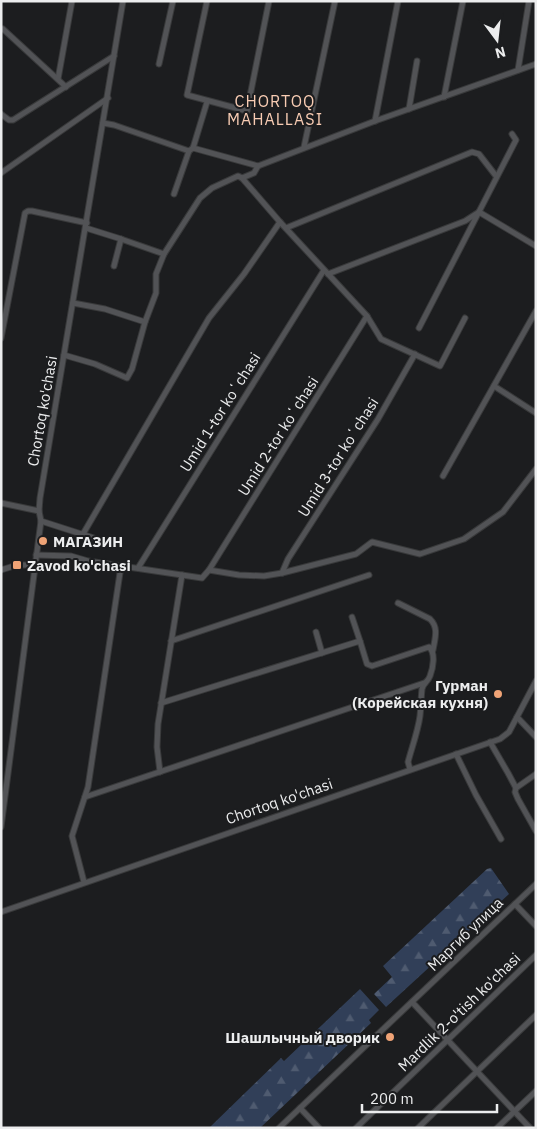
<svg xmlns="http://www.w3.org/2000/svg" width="537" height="1129" font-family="'IBM Plex Sans',sans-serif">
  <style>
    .forest { fill: url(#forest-firs) }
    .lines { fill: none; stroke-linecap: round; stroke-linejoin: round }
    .minor-casing { stroke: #393a3b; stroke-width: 7 }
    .minor { stroke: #525356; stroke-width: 5 }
    .poi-dot { fill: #efa376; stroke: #1c1d1f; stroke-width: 2 }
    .labels { text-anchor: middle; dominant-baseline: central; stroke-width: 4; stroke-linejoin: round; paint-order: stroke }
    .street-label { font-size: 15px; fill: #ecedee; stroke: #1c1d1f }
    .poi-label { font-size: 15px; font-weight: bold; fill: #ecedee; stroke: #1c1d1f; text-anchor: start }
    .neighbourhood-label { font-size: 16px; letter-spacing: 1px; fill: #f8ccb3; stroke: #1c1d1f }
  </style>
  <defs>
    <pattern id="forest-firs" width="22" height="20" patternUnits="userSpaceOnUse" patternTransform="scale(1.25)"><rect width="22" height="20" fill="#313f58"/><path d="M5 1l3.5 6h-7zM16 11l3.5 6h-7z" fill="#4f5b70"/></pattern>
  </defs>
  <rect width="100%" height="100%" fill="#1c1d1f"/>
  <g class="forest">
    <path d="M491 868 509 894 386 1007 374 994 392 977 383 966 487 869Z"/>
    <path d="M360 989 379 1010 369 1020 371 1023 260 1128H209L281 1058 284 1061Z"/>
  </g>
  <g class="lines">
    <g class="minor-casing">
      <g id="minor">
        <path d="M207 1 187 95 247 111 269 1"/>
        <path d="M3 29 66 87"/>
        <path d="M159 64 173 1"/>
        <path d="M518 70 529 1"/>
        <path d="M58 79 72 1"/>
        <path d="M444 97 463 1"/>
        <path d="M409 109 417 61"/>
        <path d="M1 114 9 120H13L114 56"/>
        <path d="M375 121 398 1"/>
        <path d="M103 123 114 125 189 151 193 148 258 166"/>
        <path d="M304 147 335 1"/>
        <path d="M193 148 207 102"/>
        <path d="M1 173 108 98"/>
        <path d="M242 178 280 222 367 316 381 339 440 366 465 318"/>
        <path d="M174 194 189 151"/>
        <path d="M86 228 121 239 164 254"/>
        <path d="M286 228 472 152 479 154 496 176"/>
        <path d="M114 266 121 239"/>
        <path d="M328 274 465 221 479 212 536 246"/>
        <path d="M73 303 105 309 145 322"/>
        <path d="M419 328 516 140 512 134"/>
        <path d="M1 338 25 213 28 211H32L87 223"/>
        <path d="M64 355 95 364 127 378 132 369 145 322 156 293V274L164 254 200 198 212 188 238 176 242 178 254 173 258 166 375 121 536 64"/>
        <path d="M494 386 536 413"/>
        <path d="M443 476 536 311"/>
        <path d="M1 503 39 511"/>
        <path d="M41 521 100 540"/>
        <path d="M83 534 209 318 244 274 280 222"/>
        <path d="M36 555 71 556 88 561 202 578 209 570 239 575 264 576 282 573 356 554 372 542 420 554 464 539 503 512 536 469"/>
        <path d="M138 568 324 270"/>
        <path d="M1 570 17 565H35"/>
        <path d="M209 570 367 316"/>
        <path d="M282 573 288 559 378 419 415 354"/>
        <path d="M398 603 430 619C439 628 435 638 433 650"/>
        <path d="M352 617 360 641"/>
        <path d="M316 632 322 653"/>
        <path d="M171 641 369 575"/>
        <path d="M161 703 360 641 367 664 372 666 429 647C436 653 433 668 430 676 428 682 423 683 422 689 421 698 421 707 420 716 418 731 412 747 408 762L410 769"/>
        <path d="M517 717 536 737"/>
        <path d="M490 742 508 773 516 788 515 792 518 799 536 831"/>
        <path d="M456 754 476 795 501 839"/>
        <path d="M160 772 157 747 158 724 182 575"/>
        <path d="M516 788 536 774"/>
        <path d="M85 797 424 683"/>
        <path d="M1 827 41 521 39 511 40 498 123 1"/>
        <path d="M84 882 72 836 88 787 121 566"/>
        <path d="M515 904 536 926"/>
        <path d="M1 912 500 739 509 732 536 681"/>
        <path d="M412 1002 530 1128"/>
        <path d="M300 1108 319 1128"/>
        <path d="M279 1128 536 884"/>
        <path d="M356 1128 536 955"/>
        <path d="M418 1128 536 1015"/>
        <path d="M497 1128 536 1091"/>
      </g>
    </g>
    <use href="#minor" class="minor"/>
  </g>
  <g class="poi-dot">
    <circle cx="43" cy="541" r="5"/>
    <rect x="12" y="560" width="10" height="10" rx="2.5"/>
    <circle cx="498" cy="694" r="5"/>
    <circle cx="390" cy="1037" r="5"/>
  </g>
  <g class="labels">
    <g class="street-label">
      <text transform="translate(42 411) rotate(-80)">Chortoq ko'chasi</text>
      <text transform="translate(220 412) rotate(-58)">Umid 1-tor koʻchasi</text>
      <text transform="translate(278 436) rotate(-58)">Umid 2-tor koʻchasi</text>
      <text transform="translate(338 457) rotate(-58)">Umid 3-tor koʻchasi</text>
      <text transform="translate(279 801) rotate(-19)">Chortoq ko'chasi</text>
      <text transform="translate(465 934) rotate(-44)">Маргиб улица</text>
      <text transform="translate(459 1012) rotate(-44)">Mardlik 2-o'tish ko'chasi</text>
    </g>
    <g class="poi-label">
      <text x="53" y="541">МАГАЗИН</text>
      <text x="27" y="565">Zavod ko'chasi</text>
      <text x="488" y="685" text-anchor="end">Гурман<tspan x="488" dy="17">(Корейская кухня)</tspan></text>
      <text x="380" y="1037" text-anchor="end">Шашлычный дворик</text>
    </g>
    <g class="neighbourhood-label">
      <text x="275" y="101">CHORTOQ<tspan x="275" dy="18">MAHALLASI</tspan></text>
    </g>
  </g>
  <rect width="537" height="1129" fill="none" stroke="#ecedee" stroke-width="5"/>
  <g transform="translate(497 40) rotate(165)" stroke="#1c1d1f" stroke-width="4" paint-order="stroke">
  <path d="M0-4L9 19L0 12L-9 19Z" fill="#ecedee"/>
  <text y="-8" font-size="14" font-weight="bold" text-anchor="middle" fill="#ecedee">N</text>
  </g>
  <path d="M362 1104v8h135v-8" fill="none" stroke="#ecedee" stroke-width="2.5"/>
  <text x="370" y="1104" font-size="15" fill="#ecedee" stroke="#1c1d1f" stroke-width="4" paint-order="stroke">200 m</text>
</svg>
